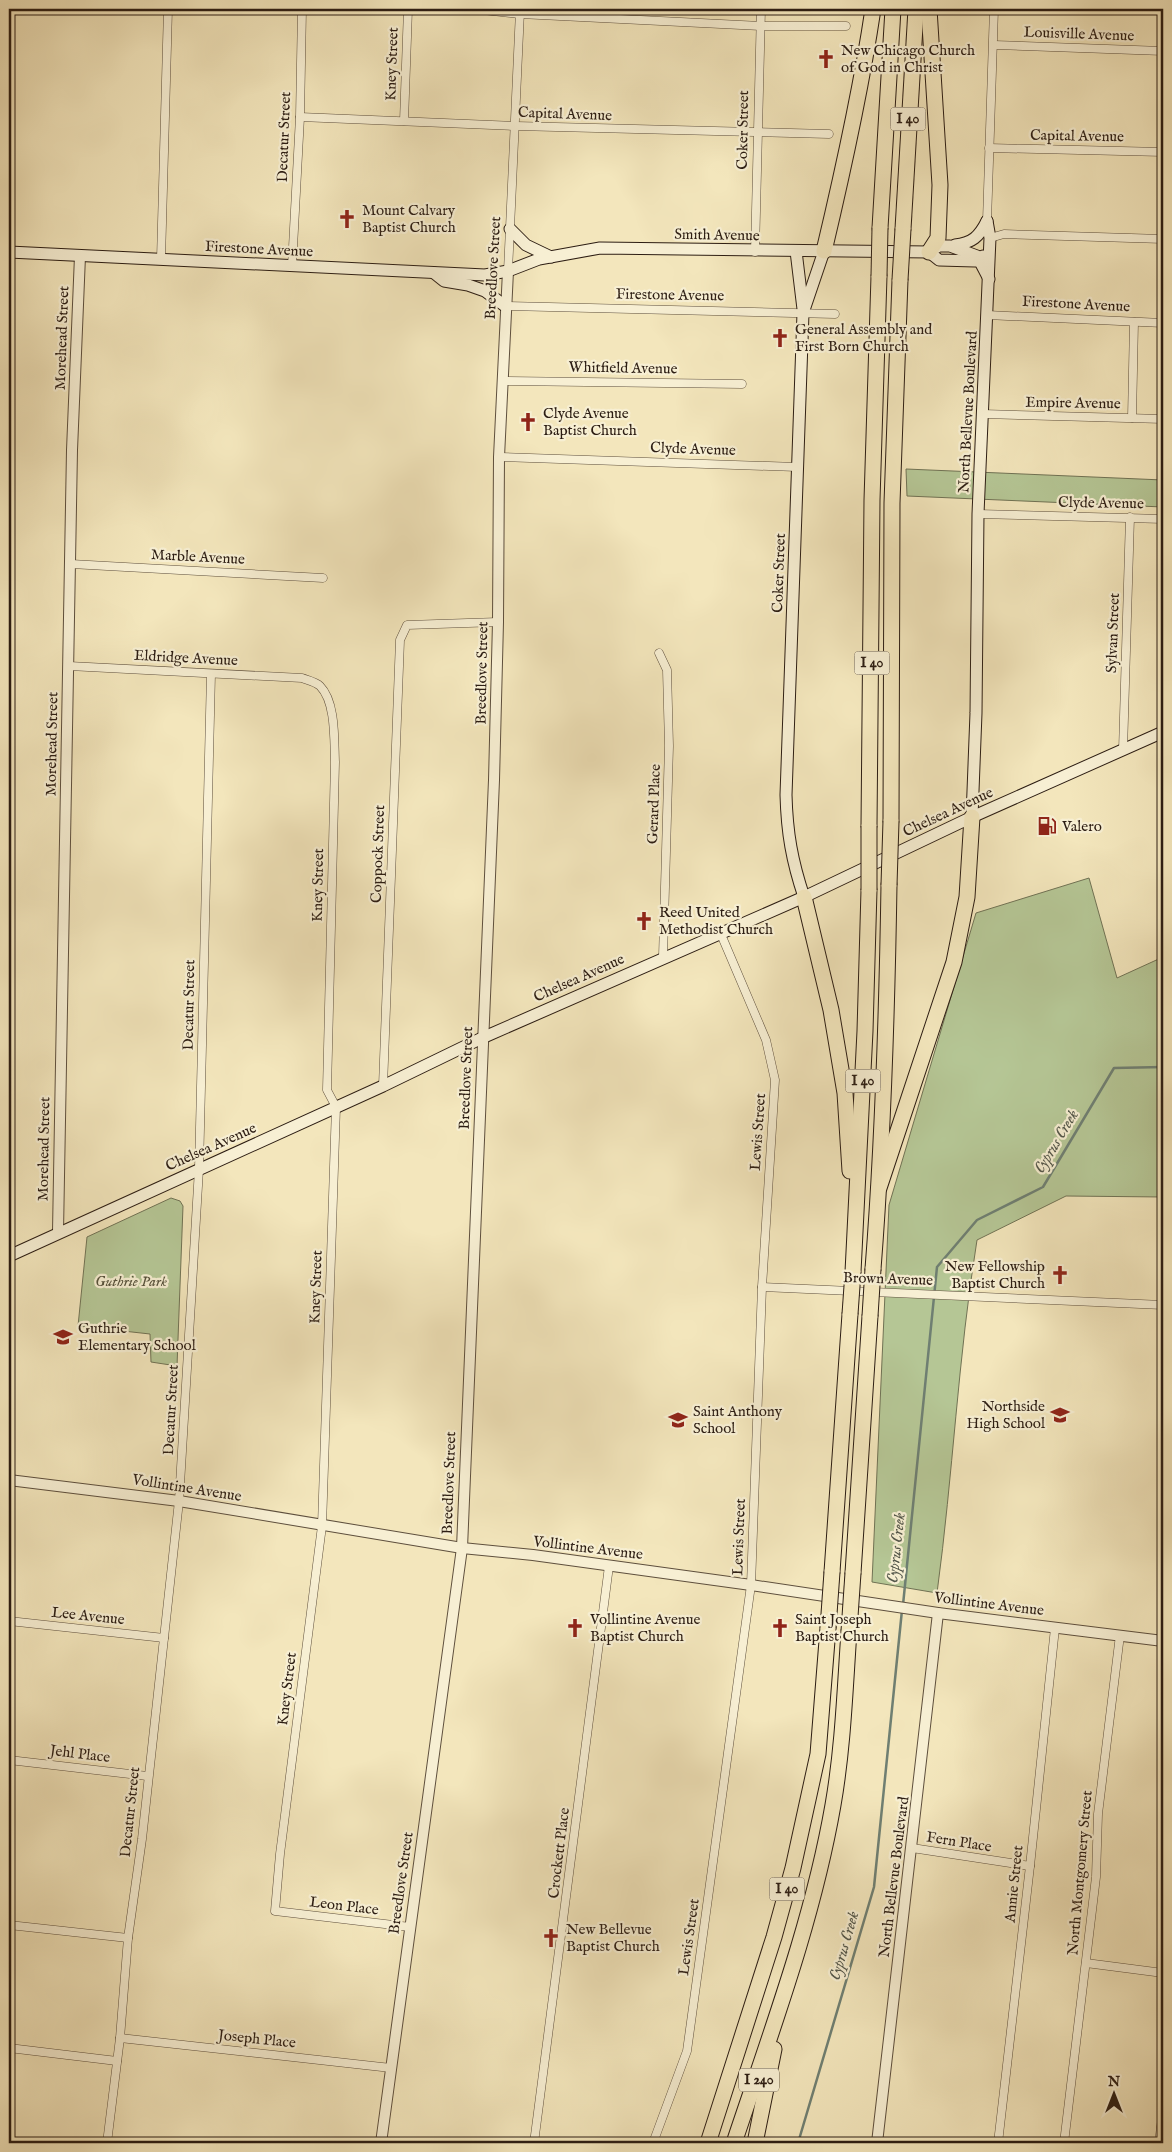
<svg xmlns="http://www.w3.org/2000/svg" width="1172" height="2152" font-family="'IM FELL English',serif">
  <style>
    .green { fill: #b5c695; stroke: #707254 }
    .lines { fill: none; stroke-linecap: round; stroke-linejoin: round }
    .stream { stroke: #6f7f72; stroke-width: 2.5 }
    .minor-casing { stroke: #5e4f3d; stroke-width: 9 }
    .tertiary-casing { stroke: #5e4f3d; stroke-width: 12 }
    .secondary-casing { stroke: #2c1d13; stroke-width: 13 }
    .motorway-casing { stroke: #2c1d13; stroke-width: 17 }
    .minor { stroke: #f7efd3; stroke-width: 8 }
    .tertiary { stroke: #f7efd3; stroke-width: 10 }
    .secondary { stroke: #f7efd3; stroke-width: 11 }
    .motorway { stroke: #f3e6bc; stroke-width: 15 }
    .motorway-bridge-casing { stroke: #2c1d13; stroke-width: 17; stroke-linecap: butt }
    .motorway-bridge { stroke: #f3e6bc; stroke-width: 15 }
    .labels { text-anchor: middle; dominant-baseline: central; stroke-width: 4.5; stroke-linejoin: round; paint-order: stroke }
    .shield { fill: #f7efd3; stroke: #695c4d; stroke-width: 1 }
    .shield-label { font-size: 14px; font-weight: bold; fill: #2c1d13 }
    .street-label { font-size: 15px; fill: #2c1d13; stroke: #f7efd3 }
    .poi-label { font-size: 15px; fill: #2c1d13; stroke: #f7efd3; text-anchor: start }
    .park-label { font-size: 15px; font-style: italic; fill: #55503a; stroke: #f7efd3 }
    .water-label { font-size: 16px; font-style: italic; fill: #53564a; stroke: #f7efd3 }
  </style>
  <rect width="100%" height="100%" fill="#f3e6bc"/>
  <filter id="stains"><feTurbulence type="fractalNoise" baseFrequency=".004" numOctaves="4"/><feColorMatrix values="0 0 0 0 .2 0 0 0 0 .09 0 0 0 0 .02 0 0 0 .5 -.17"/></filter>
  <radialGradient id="worn" r=".72"><stop offset=".6" stop-color="#630" stop-opacity="0"/><stop offset="1" stop-color="#630" stop-opacity=".3"/></radialGradient>
  <g class="green">
    <path d="M906 469 1163 480V507L907 496Z"/>
    <path d="M1089 878 1117 978 1163 957V1197L1066 1196 977 1240C958 1357 953 1475 937 1593L872 1582 889 1205 976 913Z"/>
    <path d="M171 1198 180 1201 183 1206 177 1366 151 1362 150 1334 78 1326 87 1237Z"/>
  </g>
  <g class="lines">
    <g class="stream">
      <path d="M903 1605 937 1267 977 1220 1043 1187 1114 1068 1163 1067"/>
      <path d="M798 2143 874 1887 902 1610"/>
    </g>
    <g class="minor-casing">
      <g id="minor">
        <path d="M474 9 520 14 761 26H846"/>
        <path d="M994 45 1163 51"/>
        <path d="M300 117 516 126 829 134"/>
        <path d="M404 121 408 9"/>
        <path d="M989 148 1163 152"/>
        <path d="M987 221 994 9"/>
        <path d="M990 238 1004 234 1163 239"/>
        <path d="M755 252 761 9"/>
        <path d="M161 259 168 9"/>
        <path d="M292 266 300 117 302 9"/>
        <path d="M508 271 520 11"/>
        <path d="M505 306 835 314"/>
        <path d="M987 315 1163 323"/>
        <path d="M504 381 742 384"/>
        <path d="M983 414 1163 419"/>
        <path d="M1132 418 1134 322"/>
        <path d="M499 457 797 467"/>
        <path d="M978 514 1163 519"/>
        <path d="M71 564 323 578"/>
        <path d="M659 653 667 670 669 746 663 957"/>
        <path d="M69 666 302 678C307 680 316 682 320 686 336 702 334 740 335 762L327 1090 336 1107 322 1526 280 1854 275 1911 410 1927"/>
        <path d="M1123 750 1130 517"/>
        <path d="M383 1086 400 640 407 625 498 622"/>
        <path d="M762 1287 1163 1305"/>
        <path d="M9 1621 164 1638"/>
        <path d="M9 1760 147 1776"/>
        <path d="M912 1848 1030 1866"/>
        <path d="M9 1925 128 1938"/>
        <path d="M1086 1963 1163 1973"/>
        <path d="M120 2038 391 2068"/>
        <path d="M9 2048 117 2061"/>
        <path d="M107 2143 120 2038 128 1938 142 1839 179 1501 199 1169 211 674"/>
        <path d="M534 2143 609 1566"/>
        <path d="M653 2143 687 2051 751 1585 762 1287 775 1080 766 1040 720 932"/>
        <path d="M998 2143 1030 1866 1055 1628"/>
        <path d="M1064 2143 1096 1877 1098 1814 1120 1635"/>
        <path d="M1159 2143 1163 2110"/>
      </g>
    </g>
    <g class="tertiary-casing">
      <g id="tertiary">
        <path d="M58 1232 72 450 80 256"/>
        <path d="M9 1480 179 1501 462 1548 533 1555 751 1585 938 1613 1163 1641"/>
        <path d="M381 2143 462 1548 494 780 498 622 499 457 508 271"/>
        <path d="M877 2143 938 1613"/>
      </g>
    </g>
    <g class="secondary-casing">
      <g id="secondary">
        <path d="M510 229 526 245 551 257"/>
        <path d="M955 245C972 243 979 237 987 221"/>
        <path d="M796 251 803 309"/>
        <path d="M9 252 485 275 508 271 539 259 600 248 929 252 939 246H950L977 256 989 279"/>
        <path d="M929 252 939 260 975 261 983 256"/>
        <path d="M434 273 444 281 468 285 485 291 505 306"/>
        <path d="M972 817 976 713 978 514 990 238 987 221"/>
        <path d="M804 897C792 861 787 833 786 795L803 313 824 251"/>
        <path d="M9 1256 383 1086 482 1038 804 897 972 817 1163 732"/>
      </g>
    </g>
    <g class="motorway-casing">
      <g id="motorway">
        <path d="M929 9 940 185 938 238 929 252"/>
        <path d="M880 228 893 9"/>
        <path d="M903 229 916 9"/>
        <path d="M824 251C843 171 861 90 873 9"/>
        <path d="M891 821 892 503 900 280"/>
        <path d="M869 826 872 500 879 276"/>
        <path d="M804 897 831 1010 845 1093 850 1171"/>
        <path d="M879 1188 954 962 967 897 972 817"/>
        <path d="M873 1269C883 1141 887 1013 889 885"/>
        <path d="M853 1272 865 1031 869 890"/>
        <path d="M832 1572 850 1314"/>
        <path d="M853 1573 870 1316"/>
        <path d="M708 2143 774 1937 793 1868 818 1754 828 1628"/>
        <path d="M734 2143C771 2032 813 1920 833 1805 843 1748 845 1689 849 1631"/>
        <path d="M755 2143 774 2049"/>
      </g>
    </g>
    <use href="#minor" class="minor"/>
    <use href="#tertiary" class="tertiary"/>
    <use href="#secondary" class="secondary"/>
    <use href="#motorway" class="motorway"/>
    <g class="motorway-bridge-casing">
      <g id="motorway-bridge">
        <path d="M879 276 880 228"/>
        <path d="M900 280 903 229"/>
        <path d="M889 885 891 821"/>
        <path d="M869 890V826"/>
        <path d="M850 1314 853 1272"/>
        <path d="M870 1316 873 1269"/>
        <path d="M828 1628 832 1572"/>
        <path d="M849 1631 853 1573"/>
      </g>
    </g>
    <use href="#motorway-bridge" class="motorway-bridge"/>
  </g>
  <defs>
    <g id="church-bare" transform="scale(1.5)"><path d="M-1.2-6h2.4v3.5h3.3v2.4h-3.3V6h-2.4V-.1h-3.3v-2.4h3.3Z" fill="#8f2418" stroke="#f7efd3" stroke-width="2.5" paint-order="stroke"/></g>
    <g id="fuel-bare" transform="scale(1.5)"><path d="M-5.5-6h7V0h2V4h1.3V-2.5L3-4.5l.8-.8L6-3V5H2.5V1h-1V6h-7ZM-4.2-4.7v3.2H.2V-4.7Z" fill="#8f2418" stroke="#f7efd3" stroke-width="2.5" paint-order="stroke"/></g>
    <g id="school-bare" transform="scale(1.5)"><path d="M0-5L7-2L0 1L-7-2ZM-4 1L0 2.5L4 1V4Q0 6-4 4Z" fill="#8f2418" stroke="#f7efd3" stroke-width="2.5" paint-order="stroke"/></g>
  </defs>
  <g fill-rule="evenodd">
    <use href="#church-bare" x="826" y="59"/>
    <use href="#church-bare" x="347" y="219"/>
    <use href="#church-bare" x="780" y="338"/>
    <use href="#church-bare" x="528" y="422"/>
    <use href="#fuel-bare" x="1047" y="826"/>
    <use href="#church-bare" x="644" y="921"/>
    <use href="#church-bare" x="1060" y="1275"/>
    <use href="#school-bare" x="63" y="1337"/>
    <use href="#school-bare" x="1060" y="1415"/>
    <use href="#school-bare" x="678" y="1420"/>
    <use href="#church-bare" x="575" y="1628"/>
    <use href="#church-bare" x="780" y="1628"/>
    <use href="#church-bare" x="551" y="1938"/>
  </g>
  <g class="labels">
    <g class="shield">
      <rect x="890.5" y="107.5" width="35" height="23" rx="4"/>
      <rect x="854.5" y="651.5" width="35" height="23" rx="4"/>
      <rect x="845.5" y="1069.5" width="35" height="23" rx="4"/>
      <rect x="769.5" y="1877.5" width="35" height="23" rx="4"/>
      <rect x="739" y="2068.5" width="40" height="23" rx="4"/>
    </g>
    <g class="shield-label">
      <text x="908" y="119">I 40</text>
      <text x="872" y="663">I 40</text>
      <text x="863" y="1081">I 40</text>
      <text x="787" y="1889">I 40</text>
      <text x="759" y="2080">I 240</text>
    </g>
    <g class="street-label">
      <text transform="translate(1079 34) rotate(2)">Louisville Avenue</text>
      <text transform="translate(392 64) rotate(-88)">Kney Street</text>
      <text transform="translate(565 114) rotate(2)">Capital Avenue</text>
      <text transform="translate(743 130) rotate(-89)">Coker Street</text>
      <text transform="translate(1077 136) rotate(1)">Capital Avenue</text>
      <text transform="translate(284 137) rotate(-88)">Decatur Street</text>
      <text transform="translate(717 235) rotate(1)">Smith Avenue</text>
      <text transform="translate(259 249) rotate(3)">Firestone Avenue</text>
      <text transform="translate(493 268) rotate(-87)">Breedlove Street</text>
      <text transform="translate(670 295) rotate(1)">Firestone Avenue</text>
      <text transform="translate(1076 304) rotate(3)">Firestone Avenue</text>
      <text transform="translate(62 338) rotate(-88)">Morehead Street</text>
      <text transform="translate(623 368) rotate(1)">Whitfield Avenue</text>
      <text transform="translate(1073 403) rotate(1)">Empire Avenue</text>
      <text transform="translate(968 412) rotate(-87)">North Bellevue Boulevard</text>
      <text transform="translate(693 449) rotate(2)">Clyde Avenue</text>
      <text transform="translate(1101 503) rotate(1)">Clyde Avenue</text>
      <text transform="translate(198 557) rotate(3)">Marble Avenue</text>
      <text transform="translate(779 573) rotate(-88)">Coker Street</text>
      <text transform="translate(1113 633) rotate(-88)">Sylvan Street</text>
      <text transform="translate(186 658) rotate(3)">Eldridge Avenue</text>
      <text transform="translate(482 673) rotate(-89)">Breedlove Street</text>
      <text transform="translate(52 744) rotate(-89)">Morehead Street</text>
      <text transform="translate(654 804) rotate(-88)">Gerard Place</text>
      <text transform="translate(948 812) rotate(-25)">Chelsea Avenue</text>
      <text transform="translate(378 854) rotate(-88)">Coppock Street</text>
      <text transform="translate(318 885) rotate(-89)">Kney Street</text>
      <text transform="translate(579 978) rotate(-24)">Chelsea Avenue</text>
      <text transform="translate(189 1005) rotate(-89)">Decatur Street</text>
      <text transform="translate(466 1078) rotate(-88)">Breedlove Street</text>
      <text transform="translate(758 1132) rotate(-86)">Lewis Street</text>
      <text transform="translate(211 1147) rotate(-24)">Chelsea Avenue</text>
      <text transform="translate(44 1149) rotate(-89)">Morehead Street</text>
      <text transform="translate(888 1279) rotate(2)">Brown Avenue</text>
      <text transform="translate(316 1287) rotate(-88)">Kney Street</text>
      <text transform="translate(171 1410) rotate(-87)">Decatur Street</text>
      <text transform="translate(449 1483) rotate(-88)">Breedlove Street</text>
      <text transform="translate(187 1488) rotate(9)">Vollintine Avenue</text>
      <text transform="translate(739 1537) rotate(-88)">Lewis Street</text>
      <text transform="translate(588 1548) rotate(7)">Vollintine Avenue</text>
      <text transform="translate(989 1604) rotate(7)">Vollintine Avenue</text>
      <text transform="translate(88 1616) rotate(6)">Lee Avenue</text>
      <text transform="translate(287 1689) rotate(-83)">Kney Street</text>
      <text transform="translate(80 1754) rotate(7)">Jehl Place</text>
      <text transform="translate(130 1812) rotate(-84)">Decatur Street</text>
      <text transform="translate(959 1842) rotate(9)">Fern Place</text>
      <text transform="translate(559 1853) rotate(-83)">Crockett Place</text>
      <text transform="translate(1080 1873) rotate(-85)">North Montgomery Street</text>
      <text transform="translate(894 1877) rotate(-83)">North Bellevue Boulevard</text>
      <text transform="translate(401 1883) rotate(-82)">Breedlove Street</text>
      <text transform="translate(1014 1884) rotate(-84)">Annie Street</text>
      <text transform="translate(344 1906) rotate(7)">Leon Place</text>
      <text transform="translate(689 1937) rotate(-82)">Lewis Street</text>
      <text transform="translate(257 2039) rotate(6)">Joseph Place</text>
    </g>
    <g class="poi-label">
      <text x="841" y="50">New Chicago Church<tspan x="841" dy="17">of God in Christ</tspan></text>
      <text x="362" y="210">Mount Calvary<tspan x="362" dy="17">Baptist Church</tspan></text>
      <text x="795" y="329">General Assembly and<tspan x="795" dy="17">First Born Church</tspan></text>
      <text x="543" y="413">Clyde Avenue<tspan x="543" dy="17">Baptist Church</tspan></text>
      <text x="1062" y="826">Valero</text>
      <text x="659" y="912">Reed United<tspan x="659" dy="17">Methodist Church</tspan></text>
      <text x="1045" y="1266" text-anchor="end">New Fellowship<tspan x="1045" dy="17">Baptist Church</tspan></text>
      <text x="78" y="1328">Guthrie<tspan x="78" dy="17">Elementary School</tspan></text>
      <text x="1045" y="1406" text-anchor="end">Northside<tspan x="1045" dy="17">High School</tspan></text>
      <text x="693" y="1411">Saint Anthony<tspan x="693" dy="17">School</tspan></text>
      <text x="590" y="1619">Vollintine Avenue<tspan x="590" dy="17">Baptist Church</tspan></text>
      <text x="795" y="1619">Saint Joseph<tspan x="795" dy="17">Baptist Church</tspan></text>
      <text x="566" y="1929">New Bellevue<tspan x="566" dy="17">Baptist Church</tspan></text>
    </g>
    <g class="park-label">
      <text x="131" y="1281">Guthrie Park</text>
    </g>
    <g class="water-label">
      <text transform="translate(1057 1142) rotate(-59)">Cyprus Creek</text>
      <text transform="translate(897 1548) rotate(-84)">Cyprus Creek</text>
      <text transform="translate(845 1946) rotate(-74)">Cyprus Creek</text>
    </g>
  </g>
  <rect width="1172" height="2152" fill="none" stroke="#f3e6bc" stroke-width="30"/>
  <rect x="10" y="10" width="1152" height="2132" fill="none" stroke="#2c1d13" stroke-width="2.5"/>
  <rect x="15" y="15" width="1142" height="2122" fill="none" stroke="#2c1d13"/>
  <g transform="translate(1114 2094)" stroke="#f7efd3" stroke-width="4" paint-order="stroke">
  <path d="M0-4L9 19L0 12L-9 19Z" fill="#2c1d13"/>
  <text y="-8" font-size="14" font-weight="bold" text-anchor="middle" fill="#2c1d13">N</text>
  </g>
  <rect width="100%" height="100%" filter="url(#stains)"/>
  <rect width="100%" height="100%" fill="url(#worn)"/>
</svg>
